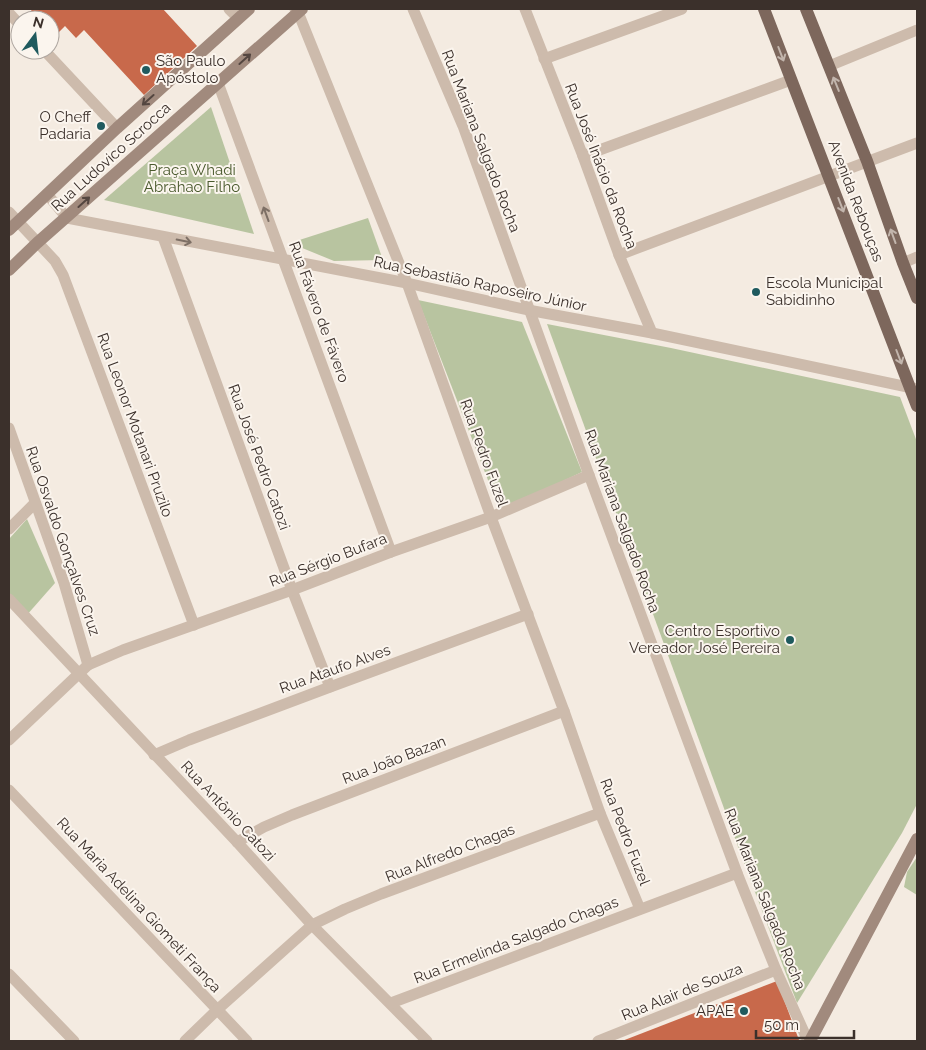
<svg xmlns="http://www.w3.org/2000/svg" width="926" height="1050" font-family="Raleway,sans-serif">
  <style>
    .green { fill: #b8c4a0 }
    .building { fill: #c8694b }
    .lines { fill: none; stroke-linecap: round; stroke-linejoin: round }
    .street { stroke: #cdbbac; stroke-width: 11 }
    .secondary { stroke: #a18a7d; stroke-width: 12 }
    .primary { stroke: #7d675c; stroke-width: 12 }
    .oneway { stroke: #c2b5ac }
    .oneway2 { stroke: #544640 }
    .oneway3 { stroke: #7d6f65 }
    .poi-dot { fill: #1f5a5e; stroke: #fbf5ee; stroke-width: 2 }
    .labels { text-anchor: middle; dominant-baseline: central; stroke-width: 4; stroke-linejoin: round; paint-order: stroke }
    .poi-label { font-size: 15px; fill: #3b302b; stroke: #fbf5ee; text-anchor: end }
    .street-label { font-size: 15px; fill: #3b302b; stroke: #fbf5ee }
    .park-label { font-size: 15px; fill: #4a5a2e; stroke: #fbf5ee }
  </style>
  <rect width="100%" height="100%" fill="#f4ebe1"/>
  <g class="green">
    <path d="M211 107 254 234 104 200Z"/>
    <path d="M368 218 383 260 334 261 290 243Z"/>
    <path d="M418 300 522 322 582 472 500 511Z"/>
    <path d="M547 324 671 348 900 397 917 442V804L902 833 797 1003 744 863Z"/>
    <path d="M27 519 55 583 26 616 9 597V539Z"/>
    <path d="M917 857V895L904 887 907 872Z"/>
  </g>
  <g class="building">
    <path d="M30 9H163L197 46 144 95 84 30 76 38 65 26 55 36 50 31V20H40Z"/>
    <path d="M777 981 799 1040 798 1041H622Z"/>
  </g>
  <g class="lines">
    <g class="street">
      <path d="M229 9 238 18"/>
      <path d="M295 9 298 12 407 283 491 517 564 711 600 813 640 909"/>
      <path d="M413 9 463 126 589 475 737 873 776 970 808 1041"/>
      <path d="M525 9 583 156 619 255 652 333"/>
      <path d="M9 13 20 25"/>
      <path d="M44 50 117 128"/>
      <path d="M544 59 682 9"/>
      <path d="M829 66 917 30"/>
      <path d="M218 83 391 552"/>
      <path d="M583 156 791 80"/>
      <path d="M47 194 67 218 407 283 528 310 652 333 917 389"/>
      <path d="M9 212 55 261 63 275 194 625"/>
      <path d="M163 237 292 590 330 687"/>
      <path d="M619 255 917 143"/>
      <path d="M903 263 917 257"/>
      <path d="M9 428 64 583 88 665"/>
      <path d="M9 529 35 503"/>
      <path d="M9 599 237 842 312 925 427 1041"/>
      <path d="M9 740 88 665 123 650 292 590 391 552 491 517 589 475"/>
      <path d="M154 755 189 740 330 687 528 614"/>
      <path d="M9 790 247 1041"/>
      <path d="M237 842 264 827 292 815 564 711"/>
      <path d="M9 974 74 1041"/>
      <path d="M391 1003 737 873"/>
      <path d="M185 1041 217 1010 312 925 345 909 381 894 600 813"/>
      <path d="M598 1041 776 970"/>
    </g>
    <g class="secondary">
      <path d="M9 230 117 128 249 9"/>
      <path d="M9 270 37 243 302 9"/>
      <path d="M810 1041 917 839"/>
    </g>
    <g class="primary">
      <path d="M764 9 917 406"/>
      <path d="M806 9 867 161 903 263 917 298"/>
    </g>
  </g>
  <defs><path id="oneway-shaft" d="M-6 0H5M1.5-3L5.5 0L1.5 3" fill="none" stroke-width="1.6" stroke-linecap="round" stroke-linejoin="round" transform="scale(1.25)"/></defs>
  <g class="oneway">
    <use href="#oneway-shaft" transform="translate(781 54) rotate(69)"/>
    <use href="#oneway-shaft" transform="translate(836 84) rotate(-112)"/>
    <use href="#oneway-shaft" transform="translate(841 205) rotate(69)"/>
    <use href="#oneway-shaft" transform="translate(893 236) rotate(-110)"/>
    <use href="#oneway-shaft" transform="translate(899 357) rotate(69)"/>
  </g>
  <g class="oneway2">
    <use href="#oneway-shaft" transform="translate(245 59) rotate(-42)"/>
    <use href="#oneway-shaft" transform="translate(148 100) rotate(138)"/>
    <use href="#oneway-shaft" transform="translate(84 202) rotate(-42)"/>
  </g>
  <g class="oneway3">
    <use href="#oneway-shaft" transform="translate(266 214) rotate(-110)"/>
    <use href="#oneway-shaft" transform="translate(184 241) rotate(11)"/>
  </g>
  <g class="poi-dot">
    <circle cx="146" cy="70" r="5"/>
    <circle cx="101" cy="126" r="5"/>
    <circle cx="756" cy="292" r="5"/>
    <circle cx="790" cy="640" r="5"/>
    <circle cx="744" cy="1011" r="5"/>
  </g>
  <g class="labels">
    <g class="poi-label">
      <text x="156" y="61" text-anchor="start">São Paulo<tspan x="156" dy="17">Apóstolo</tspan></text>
      <text x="91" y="117">O Cheff<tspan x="91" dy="17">Padaria</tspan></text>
      <text x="766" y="283" text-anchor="start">Escola Municipal<tspan x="766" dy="17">Sabidinho</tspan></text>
      <text x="780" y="631">Centro Esportivo<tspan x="780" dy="17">Vereador José Pereira</tspan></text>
      <text x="734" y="1011">APAE</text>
    </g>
    <g class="street-label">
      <text transform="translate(481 141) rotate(69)">Rua Mariana Salgado Rocha</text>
      <text transform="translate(111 157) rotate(-42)">Rua Ludovico Scrocca</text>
      <text transform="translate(601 166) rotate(69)">Rua José Inácio da Rocha</text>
      <text transform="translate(856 201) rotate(69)">Avenida Rebouças</text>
      <text transform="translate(480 284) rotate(12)">Rua Sebastião Raposeiro Júnior</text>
      <text transform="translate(319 312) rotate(70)">Rua Fávero de Fávero</text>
      <text transform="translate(135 425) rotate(70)">Rua Leonor Motanari Pruzilo</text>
      <text transform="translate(484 453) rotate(70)">Rua Pedro Fuzel</text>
      <text transform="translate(259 457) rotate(70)">Rua José Pedro Catozi</text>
      <text transform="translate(622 521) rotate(70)">Rua Mariana Salgado Rocha</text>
      <text transform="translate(63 541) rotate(71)">Rua Osvaldo Gonçalves Cruz</text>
      <text transform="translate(328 560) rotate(-21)">Rua Sérgio Bufara</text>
      <text transform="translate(335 669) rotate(-20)">Rua Ataufo Alves</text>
      <text transform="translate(394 760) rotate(-21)">Rua João Bazan</text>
      <text transform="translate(228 811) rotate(47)">Rua Antônio Catozi</text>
      <text transform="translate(625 832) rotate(69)">Rua Pedro Fuzel</text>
      <text transform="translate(450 853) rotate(-21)">Rua Alfredo Chagas</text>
      <text transform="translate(765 899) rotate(68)">Rua Mariana Salgado Rocha</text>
      <text transform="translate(139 905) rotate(47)">Rua Maria Adelina Giometi França</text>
      <text transform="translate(516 940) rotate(-21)">Rua Ermelinda Salgado Chagas</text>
      <text transform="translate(682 992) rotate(-22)">Rua Alair de Souza</text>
    </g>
    <g class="park-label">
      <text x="192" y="170">Praça Whadi<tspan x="192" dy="17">Abrahao Filho</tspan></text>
    </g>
  </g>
  <rect width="926" height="1050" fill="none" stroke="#3b302b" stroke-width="20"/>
  <g transform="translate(35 35) rotate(15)"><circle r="24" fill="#fbf5ee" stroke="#aea6a0"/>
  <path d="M0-4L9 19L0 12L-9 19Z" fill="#1f5a5e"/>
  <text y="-8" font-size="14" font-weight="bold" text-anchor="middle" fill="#3b302b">N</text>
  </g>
  <path d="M756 1030v8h98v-8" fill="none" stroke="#3b302b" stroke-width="2.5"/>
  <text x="764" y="1030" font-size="15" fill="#3b302b" stroke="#fbf5ee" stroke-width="4" paint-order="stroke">50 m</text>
</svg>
